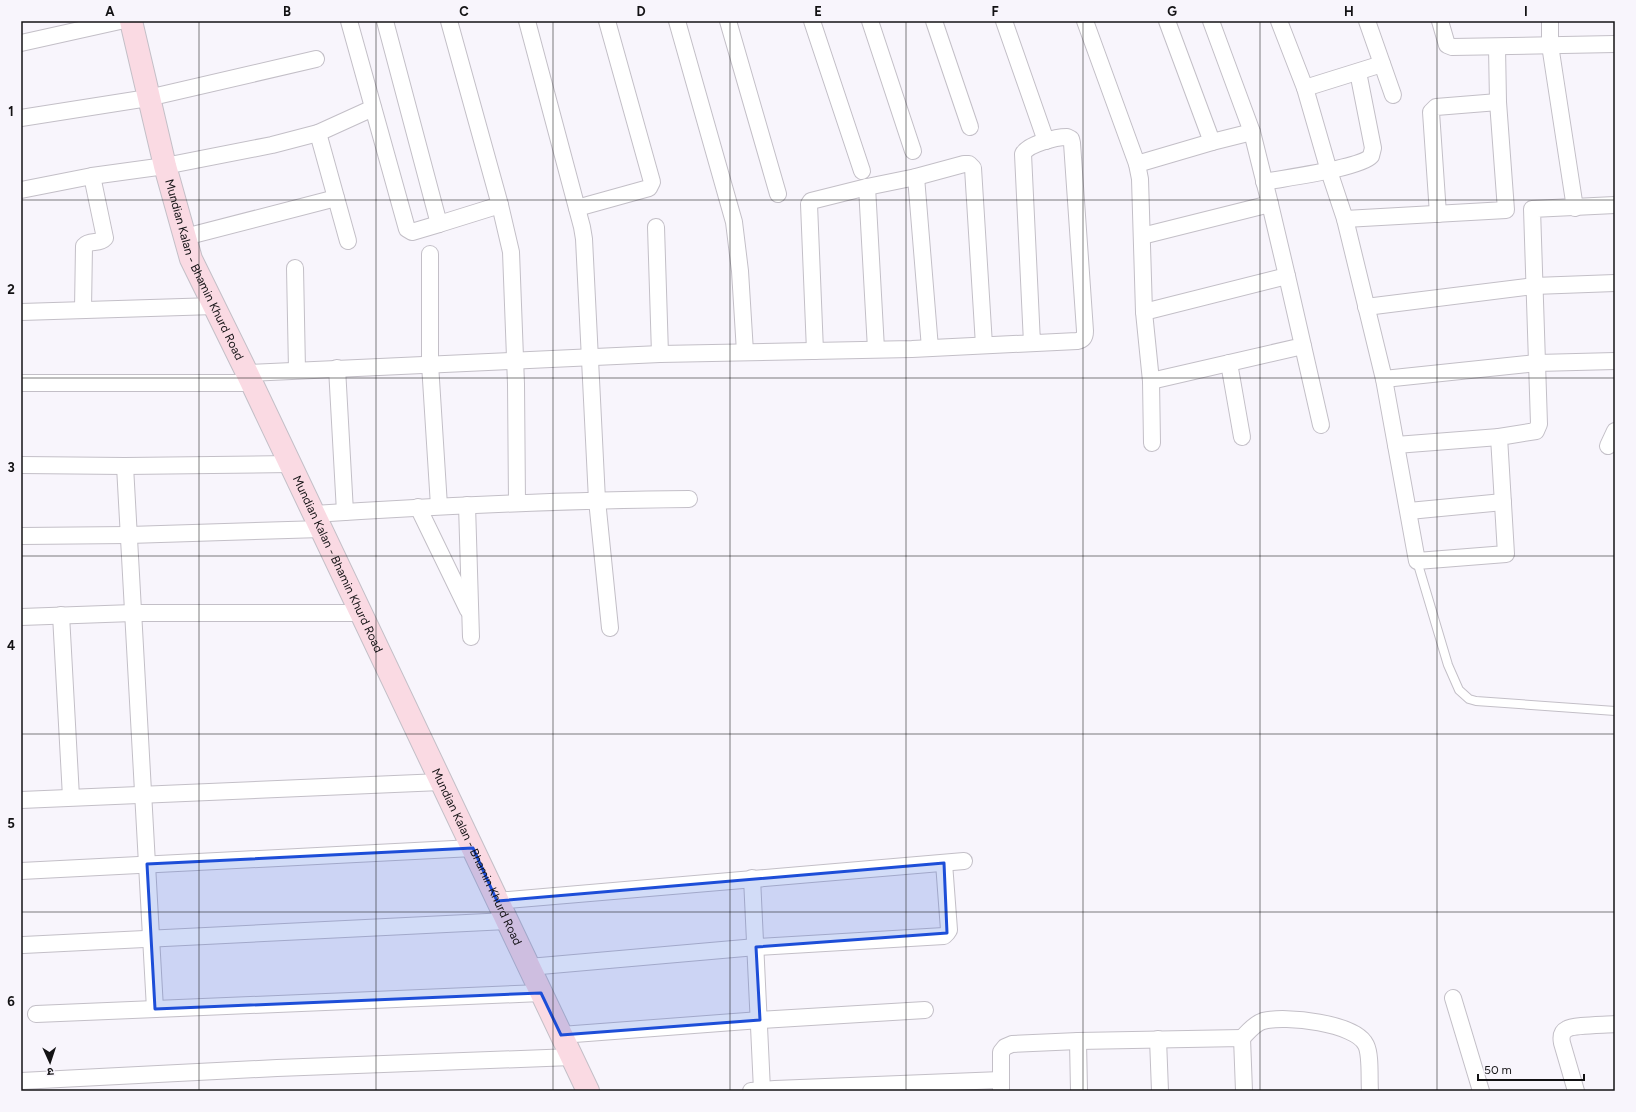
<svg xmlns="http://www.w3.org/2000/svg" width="1636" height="1112" font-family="Figtree,'Noto Sans Devanagari',sans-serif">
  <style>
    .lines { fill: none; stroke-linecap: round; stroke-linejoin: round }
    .lane-casing { stroke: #c3bfc7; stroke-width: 10 }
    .street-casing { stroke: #c3bfc7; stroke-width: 18 }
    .secondary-casing { stroke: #c3bfc7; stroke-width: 24 }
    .lane { stroke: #fff; stroke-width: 8 }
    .street { stroke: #fff; stroke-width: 16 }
    .secondary { stroke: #fadae3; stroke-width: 22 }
    .marked { fill: #1d4ed8; fill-opacity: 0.2; stroke: #1d4ed8; stroke-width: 3; stroke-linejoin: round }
    .grid { fill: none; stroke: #131214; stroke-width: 1; stroke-opacity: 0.55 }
    .labels { text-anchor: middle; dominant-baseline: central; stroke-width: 3; stroke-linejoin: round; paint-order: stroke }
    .street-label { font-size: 12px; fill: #131214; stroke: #f8f5fc }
    .neatline { fill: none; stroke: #131214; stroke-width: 1.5 }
    .grid-label { font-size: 13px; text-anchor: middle; font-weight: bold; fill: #131214 }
  </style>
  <rect width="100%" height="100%" fill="#f8f5fc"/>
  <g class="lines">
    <g class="lane-casing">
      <path id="lane" d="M1417 561 1448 665 1459 690 1469 699 1476 701 1615 711"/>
    </g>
    <g class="street-casing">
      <g id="street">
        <path d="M349 21 407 229 412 232 439 224"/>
        <path d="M385 21 439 224 500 205"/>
        <path d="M449 21 500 205 511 252 516 384 517 503"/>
        <path d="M527 21 582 227 584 239 597 500 610 628"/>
        <path d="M677 21 734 222 740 271 745 352"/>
        <path d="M728 21 778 194"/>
        <path d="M812 21 862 171"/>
        <path d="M870 21 913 151"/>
        <path d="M934 21 970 127"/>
        <path d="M1004 21 1046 141"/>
        <path d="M1085 21 1137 164 1140 179 1144 312 1151 381 1152 443"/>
        <path d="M1167 21 1212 142"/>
        <path d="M1211 21 1252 132"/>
        <path d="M1279 21 1305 88 1329 171 1345 219 1384 379 1417 561 1506 554 1499 437 1536 431 1539 424 1532 209 1615 205"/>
        <path d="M1367 21 1393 95"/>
        <path d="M1440 21 1447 45 1452 47 1615 44"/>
        <path d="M1550 21V45L1575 208"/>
        <path d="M21 43 120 21"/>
        <path d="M1305 88 1382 64"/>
        <path d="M21 118 148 98 316 59"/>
        <path d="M318 133 348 241"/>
        <path d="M1137 164 1212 142 1252 132 1270 204 1142 236"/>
        <path d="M916 177 930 348"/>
        <path d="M1264 182C1284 178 1361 168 1371 156L1373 148 1358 72"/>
        <path d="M867 187 876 349"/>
        <path d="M21 190 92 176 165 166 272 145 318 133 373 108"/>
        <path d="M1270 204 1287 276"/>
        <path d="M577 208 649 188 652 182 607 21"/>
        <path d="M1438 214 1431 112 1436 107 1498 102"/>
        <path d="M1345 219 1506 210 1498 102 1497 47"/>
        <path d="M656 227 660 354"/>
        <path d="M185 237 336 198"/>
        <path d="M430 254V364L439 506"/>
        <path d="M295 268 297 370"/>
        <path d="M1366 307 1534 286 1615 283"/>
        <path d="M83 309 84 246C90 239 99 245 105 238L92 176"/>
        <path d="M21 312 215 306"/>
        <path d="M1144 312 1287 276 1303 346 1151 381"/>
        <path d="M1303 346 1321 425"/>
        <path d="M815 351 809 204 811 201 867 187 916 177 964 164H969L973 168 984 345"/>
        <path d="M1229 363 1242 437"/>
        <path d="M337 368 345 512"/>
        <path d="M247 373 660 354 912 349 1077 341C1083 340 1085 337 1085 331L1072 143 1071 139 1067 137C1056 137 1028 144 1023 154L1032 343"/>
        <path d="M1384 379 1537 363 1615 361"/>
        <path d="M21 383H252"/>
        <path d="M1396 445 1499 437"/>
        <path d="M1608 446 1615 431"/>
        <path d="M21 465 125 466 291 464"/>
        <path d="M125 466 155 1009"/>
        <path d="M467 505 471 637"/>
        <path d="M418 507 468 610"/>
        <path d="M1409 511 1503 502"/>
        <path d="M314 514C439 506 564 500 689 499"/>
        <path d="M21 536 129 535 322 529"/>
        <path d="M61 615 71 797"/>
        <path d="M21 617 133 613H361"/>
        <path d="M21 800 441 782"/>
        <path d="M21 871 473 848"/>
        <path d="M752 878 762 1090"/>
        <path d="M497 901 964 861"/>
        <path d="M23 945 507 921"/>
        <path d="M529 967 756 947 944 936 947 933 949 930 944 863"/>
        <path d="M1453 998 1481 1091"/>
        <path d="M36 1014 541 993"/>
        <path d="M561 1035 760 1020 925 1010"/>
        <path d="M1242 1038C1248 1032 1254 1024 1263 1021 1285 1015 1356 1023 1366 1045 1371 1055 1369 1079 1370 1091"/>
        <path d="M1158 1039 1160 1091"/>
        <path d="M1078 1041 1079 1091"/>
        <path d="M21 1081 277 1068 572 1057"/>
        <path d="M751 1091 775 1089 1001 1080"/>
        <path d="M1001 1091V1052L1005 1047 1012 1044 1078 1041 1242 1038 1244 1091"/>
        <path d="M1576 1091 1562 1043C1561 1038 1561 1032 1567 1029 1573 1025 1606 1025 1615 1024"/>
      </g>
    </g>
    <g class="secondary-casing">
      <g id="secondary">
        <path id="s1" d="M131 21 165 166 191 259 247 373 588 1091"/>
      </g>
    </g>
    <use href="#lane" class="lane"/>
    <use href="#street" class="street"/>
    <use href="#secondary" class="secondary"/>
  </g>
  <path class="marked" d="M473 848 497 901 944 863 947 933 756 947 760 1020 561 1035 541 993 155 1009 147 864Z"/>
  <path class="grid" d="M199 21V1091M376 21V1091M553 21V1091M730 21V1091M906 21V1091M1083 21V1091M1260 21V1091M1437 21V1091M21 200H1615M21 378H1615M21 556H1615M21 734H1615M21 912H1615"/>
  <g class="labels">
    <g class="street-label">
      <text stroke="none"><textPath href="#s1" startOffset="260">Mundian Kalan - Bhamin Khurd Road</textPath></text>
      <text stroke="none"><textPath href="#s1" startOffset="584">Mundian Kalan - Bhamin Khurd Road</textPath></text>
      <text stroke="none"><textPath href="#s1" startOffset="908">Mundian Kalan - Bhamin Khurd Road</textPath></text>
    </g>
  </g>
  <rect width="1636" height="1112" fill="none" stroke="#f8f5fc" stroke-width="44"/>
  <g transform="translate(50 1062) rotate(177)" stroke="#f8f5fc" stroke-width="3" paint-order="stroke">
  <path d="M0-3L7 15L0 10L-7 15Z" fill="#131214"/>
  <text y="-6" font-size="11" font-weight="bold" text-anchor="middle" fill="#131214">उ</text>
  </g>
  <path d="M1478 1074v6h106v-6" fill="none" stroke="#131214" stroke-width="2"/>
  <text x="1484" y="1074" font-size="12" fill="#131214" stroke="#f8f5fc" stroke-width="3" paint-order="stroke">50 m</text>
  <rect x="22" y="22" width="1592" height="1068" class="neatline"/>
  <g class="grid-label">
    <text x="110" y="16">A</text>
    <text x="287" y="16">B</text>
    <text x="464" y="16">C</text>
    <text x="641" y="16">D</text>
    <text x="818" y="16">E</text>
    <text x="995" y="16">F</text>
    <text x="1172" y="16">G</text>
    <text x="1349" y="16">H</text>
    <text x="1526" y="16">I</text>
    <text x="11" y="116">1</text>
    <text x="11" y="294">2</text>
    <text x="11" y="472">3</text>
    <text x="11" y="650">4</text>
    <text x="11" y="828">5</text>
    <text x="11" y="1006">6</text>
  </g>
</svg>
